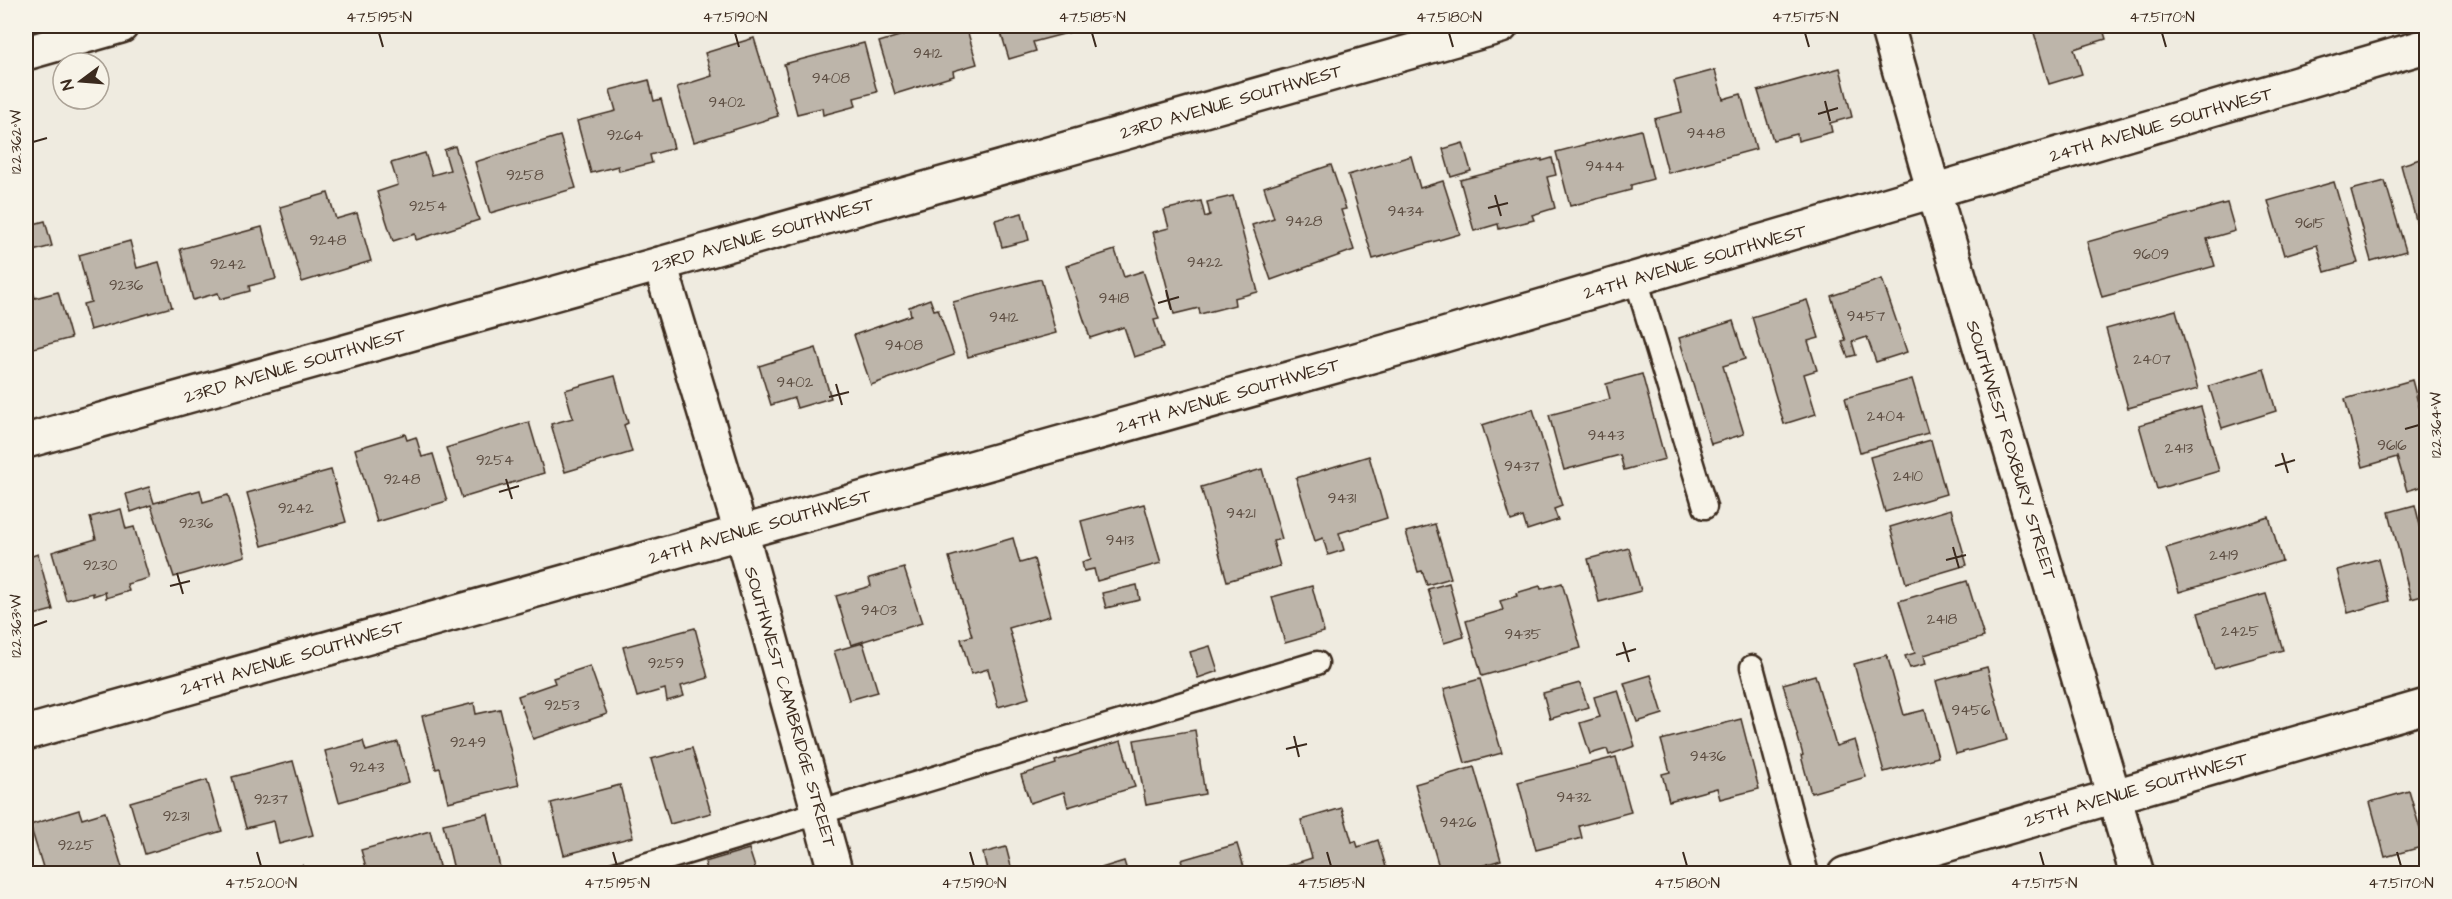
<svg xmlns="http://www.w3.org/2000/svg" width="2452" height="899" font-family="'Architects Daughter',sans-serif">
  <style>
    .building { fill: #bdb5aa; stroke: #3b2a1e; stroke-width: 1.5 }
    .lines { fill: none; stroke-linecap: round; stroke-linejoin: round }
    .lane-casing { stroke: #3b2a1e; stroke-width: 27 }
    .street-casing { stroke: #3b2a1e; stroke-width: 38 }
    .secondary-casing { stroke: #3b2a1e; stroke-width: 38 }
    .lane { stroke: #f7f3e8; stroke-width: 22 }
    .street { stroke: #f7f3e8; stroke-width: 33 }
    .secondary { stroke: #f7f3e8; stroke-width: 33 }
    .ticks { fill: none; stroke: #3b2a1e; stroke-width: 2 }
    .labels { text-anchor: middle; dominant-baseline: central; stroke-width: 4.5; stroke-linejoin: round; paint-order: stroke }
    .number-label { font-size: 15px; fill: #5c4d41 }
    .street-label { font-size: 18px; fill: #3b2a1e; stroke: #f7f3e8 }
    .neatline { fill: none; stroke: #3b2a1e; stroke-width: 2 }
    .ticks-label { font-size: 15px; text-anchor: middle; fill: #3b2a1e }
  </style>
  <rect width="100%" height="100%" fill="#efebe0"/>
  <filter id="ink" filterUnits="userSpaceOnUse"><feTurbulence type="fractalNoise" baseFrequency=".0167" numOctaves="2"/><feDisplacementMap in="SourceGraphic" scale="12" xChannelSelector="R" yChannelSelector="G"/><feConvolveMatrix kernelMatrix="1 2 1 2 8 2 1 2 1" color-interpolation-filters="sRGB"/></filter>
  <g filter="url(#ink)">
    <g class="building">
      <path d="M933 26H966L977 64 953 71 954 76 895 94 879 42Z"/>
      <path d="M999 26H1073L1075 31 1033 42 1036 51 1009 59Z"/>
      <path d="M2032 26H2102L2106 39 2074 49 2082 74 2049 84Z"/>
      <path d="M754 38 778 116 694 142 677 87 712 76 705 53Z"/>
      <path d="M864 43 877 92 854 98 856 106 823 115 822 108 797 114 784 64Z"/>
      <path d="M1840 68 1852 117 1830 123 1832 132 1798 141 1797 134 1773 140 1758 91Z"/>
      <path d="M1715 70 1723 99 1741 94 1756 149 1668 173 1654 119 1682 112 1674 81Z"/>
      <path d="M649 80 654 101 661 99 674 148 650 155 652 163 619 171 618 166 591 173 577 121 616 111 610 90Z"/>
      <path d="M1641 130 1653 179 1631 185V190L1570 206 1556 152Z"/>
      <path d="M560 136 576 188 490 213 475 162Z"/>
      <path d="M1463 143 1471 171 1451 177 1443 149Z"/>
      <path d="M455 146 479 220 416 240 415 234 393 241 377 192 398 185 391 163 425 153 432 175 450 170 444 150Z"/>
      <path d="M1411 156 1420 188 1443 181 1460 234 1373 259 1348 175Z"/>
      <path d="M2426 157V252L2425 253 2401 165Z"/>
      <path d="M1552 158 1556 175 1547 177 1555 208 1532 215 1534 220 1499 229 1498 224 1474 231 1460 180 1542 159V161Z"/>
      <path d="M1331 165 1346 209 1341 210 1354 250 1271 280 1252 225 1274 218 1264 187Z"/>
      <path d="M2385 181 2406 251 2371 261 2351 190Z"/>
      <path d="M2334 182 2358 263 2325 272 2317 245 2284 255 2268 201Z"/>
      <path d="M328 193 336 219 357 213 371 261 302 282 280 207Z"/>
      <path d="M1233 196 1258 292 1234 298 1235 305 1200 314 1199 308 1174 314 1153 232 1169 228 1164 210 1201 201 1205 217 1210 215 1207 202Z"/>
      <path d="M2227 203 2235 231 2207 239 2215 266 2102 297 2087 242Z"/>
      <path d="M1022 213 1029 240 1002 247 995 220Z"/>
      <path d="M45 221 52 246 29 252 26 226Z"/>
      <path d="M262 227 276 279 249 286 250 291 220 299 218 293 193 300 180 249Z"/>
      <path d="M130 241 137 268 159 262 172 307 90 330 83 304 91 302 79 255Z"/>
      <path d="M1115 250 1124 277 1143 271 1159 319 1154 320 1163 348 1134 357 1124 327 1090 338 1066 266Z"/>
      <path d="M26 270 35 298 58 292 71 338 26 350Z"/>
      <path d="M1041 279 1056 333 968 357 953 302Z"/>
      <path d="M1882 279 1907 352 1876 362 1867 337 1852 342 1856 355 1848 357 1842 342 1846 341 1831 296Z"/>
      <path d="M930 299 934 310 938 309 954 355 871 385 854 335 911 315 909 307Z"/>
      <path d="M1807 300 1819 338 1808 341 1817 370 1804 374 1816 414 1784 424 1752 317Z"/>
      <path d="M2176 310 2198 389 2128 408 2106 329Z"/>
      <path d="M1733 321 1745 359 1723 366 1744 434 1711 444 1679 338Z"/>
      <path d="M816 348 831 398 797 408 794 398 771 405 759 366Z"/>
      <path d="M2264 369 2276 411 2222 428 2209 386Z"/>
      <path d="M1642 374 1665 459 1624 470 1620 455 1564 470 1549 415 1610 399 1606 384Z"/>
      <path d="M615 376 628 423 624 425 632 452 565 472 551 424 573 418 565 390Z"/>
      <path d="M1912 379 1928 433 1860 452 1845 398Z"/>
      <path d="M2412 380 2426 432V485L2407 491 2397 457 2363 467 2345 399Z"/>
      <path d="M2201 407 2219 471 2157 489 2139 425Z"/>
      <path d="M1533 409 1562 506 1554 509 1558 520 1527 530 1523 517 1511 521 1482 425Z"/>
      <path d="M529 422 544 473 462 498 446 448Z"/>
      <path d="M405 434 407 440 416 437 422 457 433 454 447 501 377 522 355 449Z"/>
      <path d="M1931 440 1946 494 1885 512 1870 457Z"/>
      <path d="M1369 456 1387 518 1339 533 1344 550 1328 555 1323 538 1315 541 1296 478Z"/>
      <path d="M1262 469 1282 539 1273 541 1280 566 1227 581 1201 487Z"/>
      <path d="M331 470 346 522 262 546 247 493Z"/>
      <path d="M149 487 154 503 200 490 203 502 228 495 245 556 174 577 151 505 131 512 126 494Z"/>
      <path d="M1144 504 1161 563 1097 581 1094 569 1084 571 1082 562 1091 559 1081 521Z"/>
      <path d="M2415 505 2421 529 2426 527V595L2411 599 2389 512Z"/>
      <path d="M121 509 126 529 134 527 149 578 127 584 129 591 106 598 105 592 93 596V593L66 600 52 552 96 539 90 517Z"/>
      <path d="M1951 509 1967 565 1906 583 1890 527Z"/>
      <path d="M2269 517 2282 561 2179 592 2166 548Z"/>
      <path d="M1435 524 1451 578 1427 585 1422 571 1418 572 1406 532Z"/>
      <path d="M1013 538 1020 563 1034 559 1050 616 1009 628 1029 698 998 707 988 669 971 674 961 639 972 636 949 557Z"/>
      <path d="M1629 548 1641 591 1599 602 1588 559Z"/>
      <path d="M38 554 53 610 26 617V558Z"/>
      <path d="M2378 559 2389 601 2348 613 2337 570Z"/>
      <path d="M904 568 922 623 851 645 836 596 871 586 869 578Z"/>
      <path d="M1967 581 1984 637 1924 655 1926 664 1910 668 1905 656 1915 653 1899 601Z"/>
      <path d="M1449 583 1464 637 1444 643 1428 589Z"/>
      <path d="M1562 583 1581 648 1482 676 1466 621 1503 610 1500 601 1517 596 1516 593 1540 586 1541 589Z"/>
      <path d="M1137 585 1140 600 1106 608 1102 593Z"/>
      <path d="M1312 586 1324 632 1285 643 1272 597Z"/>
      <path d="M2266 594 2283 650 2214 669 2198 613Z"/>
      <path d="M695 628 708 678 681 686 684 696 667 701 665 689 637 697 623 647Z"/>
      <path d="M863 643 878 692 849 700 834 651Z"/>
      <path d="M1210 646 1218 671 1198 678 1190 652Z"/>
      <path d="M1887 655 1904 715 1925 710 1938 757 1884 772 1854 664Z"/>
      <path d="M590 666 607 714 533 739 518 696 555 683 553 678Z"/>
      <path d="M1987 667 2007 740 1956 754 1936 681Z"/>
      <path d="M1651 675 1663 714 1637 722 1624 683Z"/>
      <path d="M1815 675 1836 746 1855 740 1866 777 1811 793 1801 756 1803 755 1783 684Z"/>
      <path d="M1480 679 1502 753 1465 763 1444 689Z"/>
      <path d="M1580 683 1588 707 1550 719 1543 693Z"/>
      <path d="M1618 690 1635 746 1609 755 1607 749 1590 754 1580 723 1600 717 1594 697Z"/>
      <path d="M474 703 476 714 500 709 519 785 448 802 440 768 436 769 422 716Z"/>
      <path d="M1741 719 1759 789 1720 799 1717 788 1669 801 1662 774 1670 772 1661 740Z"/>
      <path d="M1195 730 1205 794 1146 805 1134 740Z"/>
      <path d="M363 741 366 751 398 742 409 782 339 802 325 751Z"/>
      <path d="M1121 741 1135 787 1068 807 1064 792 1030 803 1021 775 1056 764 1055 761Z"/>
      <path d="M692 748 711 813 670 824 651 759Z"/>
      <path d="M1616 757 1631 812 1579 826 1582 838 1536 850 1518 782Z"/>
      <path d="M293 761 313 835 279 844 274 821 246 828 232 777Z"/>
      <path d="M1474 767 1501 860 1455 874H1441L1415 784Z"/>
      <path d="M207 780 222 831 145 854 130 802Z"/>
      <path d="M620 785 633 837 564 855 551 803Z"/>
      <path d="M2409 791 2425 846 2385 857 2370 802Z"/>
      <path d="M1342 808 1352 842 1356 841 1358 847 1378 840 1388 874H1282L1280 868 1312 858 1301 820Z"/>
      <path d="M79 810 82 819 105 812 124 874H88L85 866 59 874H45L30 825Z"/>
      <path d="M488 814 501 872 455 874 443 824Z"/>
      <path d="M430 831 441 874H368L361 850Z"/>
      <path d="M1237 844 1246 874H1185L1181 860Z"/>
      <path d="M1006 847 1013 874H988L983 853Z"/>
      <path d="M749 849 757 874H708L705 862Z"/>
      <path d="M1124 861 1128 874H1082Z"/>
      <path d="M302 865 307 874H288Z"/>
    </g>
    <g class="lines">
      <g class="lane-casing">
        <g id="lane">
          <path d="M1636 279 1705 507"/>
          <path d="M1752 667 1807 874"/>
          <path d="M615 874 1317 663"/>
        </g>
      </g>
      <g class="street-casing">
        <g id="street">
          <path d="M26 53 121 26"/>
          <path d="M660 264 741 532 836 874"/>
          <path d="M26 441 660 264 1501 26"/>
          <path d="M26 733 1410 345 2426 46"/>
          <path d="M1845 874 2426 706"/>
        </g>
      </g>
      <g class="secondary-casing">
        <path id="secondary" d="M1887 26 1934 192 2137 874"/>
      </g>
      <use href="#lane" class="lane"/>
      <use href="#street" class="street"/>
      <use href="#secondary" class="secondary"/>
    </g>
  </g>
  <path class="ticks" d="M379 33 383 47M735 33 739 47M1092 33 1096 47M1449 33 1453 47M1805 33 1809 47M2162 33 2166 47M1825 101 1830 121M1818 114 1838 108M33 142 47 138M1495 195 1501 216M1488 208 1508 203M1166 290 1171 310M1158 303 1179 297M836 384 842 405M829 397 849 392M2405 429 2419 425M2282 453 2288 473M2275 466 2295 460M506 479 512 499M499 492 519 486M1953 547 1959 568M1946 560 1966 555M177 573 183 594M170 586 190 581M33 626 47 621M1623 642 1629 662M1616 655 1636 649M1294 736 1299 757M1286 749 1307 744M257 852 261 866M613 852 617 866M970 852 974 866M1327 852 1331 866M1683 852 1687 866M2040 852 2044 866M2397 852 2401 866"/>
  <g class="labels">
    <g class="number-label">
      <text x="928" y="53">9412</text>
      <text x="831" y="78">9408</text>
      <text x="727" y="102">9402</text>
      <text x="1706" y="133">9448</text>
      <text x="625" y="135">9264</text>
      <text x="1605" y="166">9444</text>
      <text x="525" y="175">9258</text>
      <text x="428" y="206">9254</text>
      <text x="1406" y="211">9434</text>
      <text x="1304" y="221">9428</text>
      <text x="2310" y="223">9615</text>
      <text x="328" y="240">9248</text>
      <text x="2151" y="254">9609</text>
      <text x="1205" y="262">9422</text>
      <text x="228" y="264">9242</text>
      <text x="126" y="285">9236</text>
      <text x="1114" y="298">9418</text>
      <text x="1866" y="316">9457</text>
      <text x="1004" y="317">9412</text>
      <text x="904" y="345">9408</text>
      <text x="2152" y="359">2407</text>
      <text x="795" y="382">9402</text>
      <text x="1886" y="416">2404</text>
      <text x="1606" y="435">9443</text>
      <text x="2392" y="445">9616</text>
      <text x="2179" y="448">2413</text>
      <text x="495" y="460">9254</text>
      <text x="1522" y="466">9437</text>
      <text x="1908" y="476">2410</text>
      <text x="402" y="479">9248</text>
      <text x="1342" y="498">9431</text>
      <text x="296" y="508">9242</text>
      <text x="1241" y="513">9421</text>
      <text x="196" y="523">9236</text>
      <text x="1120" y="540">9413</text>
      <text x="2224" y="555">2419</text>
      <text x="100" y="565">9230</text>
      <text x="879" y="610">9403</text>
      <text x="1942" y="619">2418</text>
      <text x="2240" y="631">2425</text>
      <text x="1523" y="634">9435</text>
      <text x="666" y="663">9259</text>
      <text x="562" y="705">9253</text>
      <text x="1971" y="710">9456</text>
      <text x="468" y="742">9249</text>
      <text x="1708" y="756">9436</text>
      <text x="367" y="767">9243</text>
      <text x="1574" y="797">9432</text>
      <text x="271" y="799">9237</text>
      <text x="176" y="816">9231</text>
      <text x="1458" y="822">9426</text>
      <text x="76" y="845">9225</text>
    </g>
    <g class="street-label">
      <text transform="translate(1231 102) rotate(-16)">23RD AVENUE SOUTHWEST</text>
      <text transform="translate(2161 125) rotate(-16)">24TH AVENUE SOUTHWEST</text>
      <text transform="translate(763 235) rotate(-16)">23RD AVENUE SOUTHWEST</text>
      <text transform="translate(1695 262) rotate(-16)">24TH AVENUE SOUTHWEST</text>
      <text transform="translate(295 366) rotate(-16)">23RD AVENUE SOUTHWEST</text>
      <text transform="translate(1228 396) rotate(-16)">24TH AVENUE SOUTHWEST</text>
      <text transform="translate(2011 450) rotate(73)">SOUTHWEST ROXBURY STREET</text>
      <text transform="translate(760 527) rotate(-16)">24TH AVENUE SOUTHWEST</text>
      <text transform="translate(292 658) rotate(-16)">24TH AVENUE SOUTHWEST</text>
      <text transform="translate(790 707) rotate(74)">SOUTHWEST CAMBRIDGE STREET</text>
      <text transform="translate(2136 790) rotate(-16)">25TH AVENUE SOUTHWEST</text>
    </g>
  </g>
  <rect width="2452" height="899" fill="none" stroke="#f7f3e8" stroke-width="66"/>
  <g transform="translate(81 81) rotate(254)"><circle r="28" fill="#f7f3e8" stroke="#aca397" stroke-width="1.5"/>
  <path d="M0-4.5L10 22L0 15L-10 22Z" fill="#3b2a1e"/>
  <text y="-9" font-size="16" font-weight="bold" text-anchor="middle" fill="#3b2a1e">N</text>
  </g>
  <rect x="33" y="33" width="2386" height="833" class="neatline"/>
  <g class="ticks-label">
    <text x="379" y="22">47.5195°N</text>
    <text x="735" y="22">47.5190°N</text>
    <text x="1092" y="22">47.5185°N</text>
    <text x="1449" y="22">47.5180°N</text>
    <text x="1805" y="22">47.5175°N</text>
    <text x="2162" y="22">47.5170°N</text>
    <text transform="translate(16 142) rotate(-90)" y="5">122.362°W</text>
    <text transform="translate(2436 425) rotate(-90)" y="5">122.364°W</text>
    <text transform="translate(16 626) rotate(-90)" y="5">122.363°W</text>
    <text x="261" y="888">47.5200°N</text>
    <text x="617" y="888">47.5195°N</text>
    <text x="974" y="888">47.5190°N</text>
    <text x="1331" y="888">47.5185°N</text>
    <text x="1687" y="888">47.5180°N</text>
    <text x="2044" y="888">47.5175°N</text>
    <text x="2401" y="888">47.5170°N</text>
  </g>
</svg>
